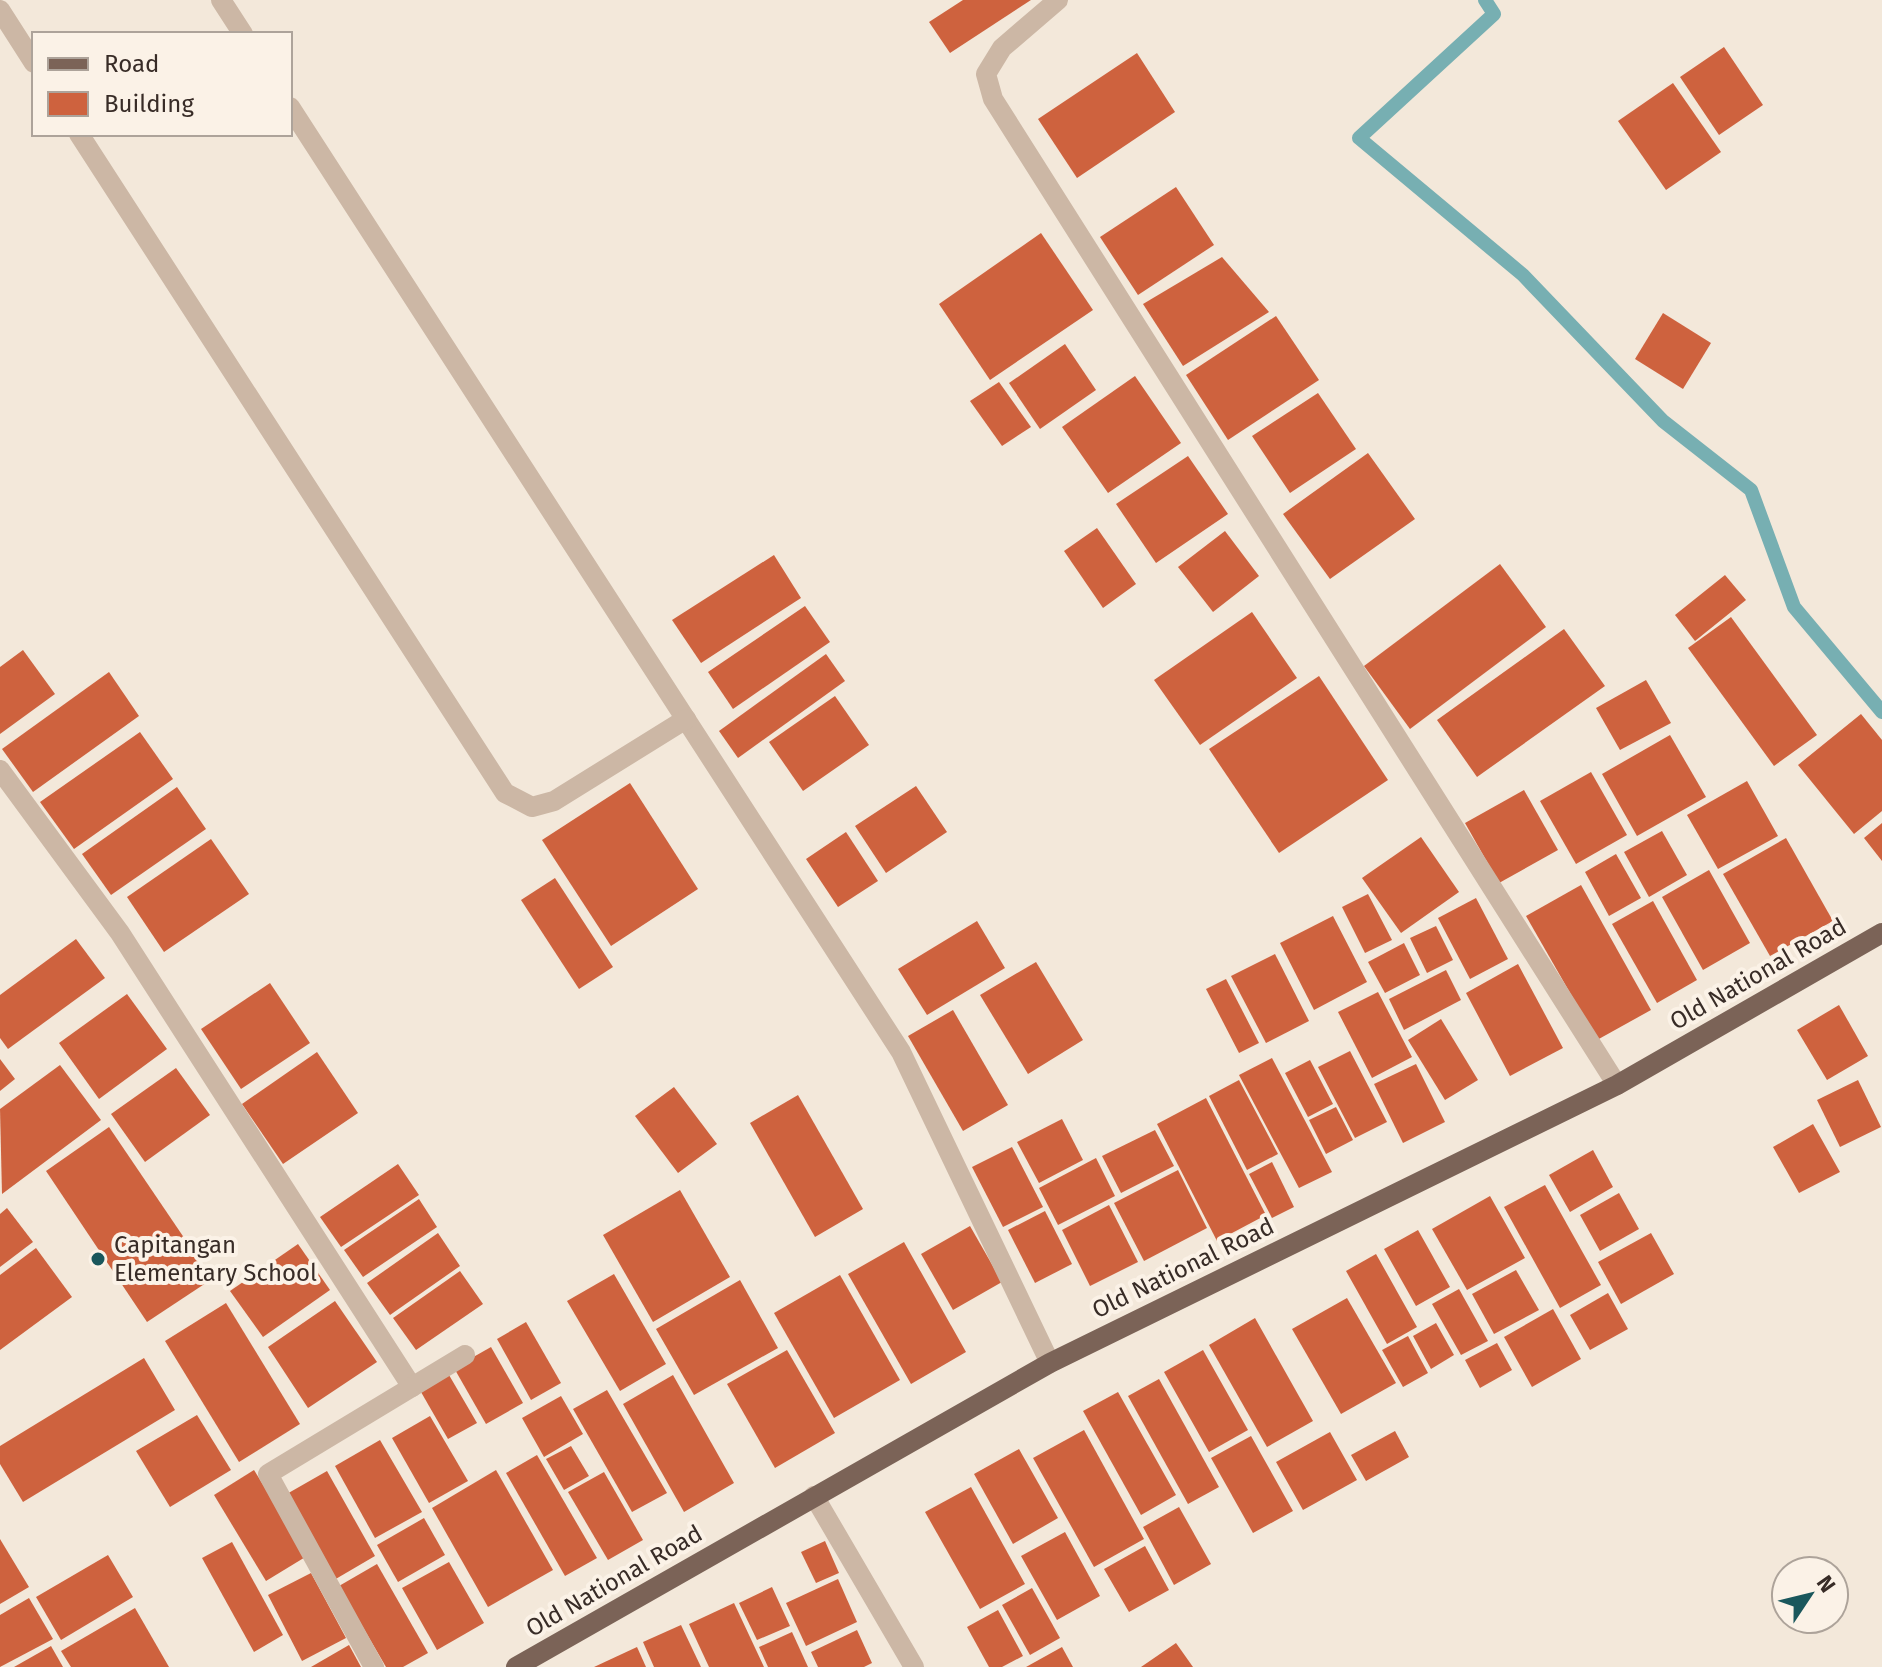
<svg xmlns="http://www.w3.org/2000/svg" width="1882" height="1667" font-family="'Fira Sans',sans-serif">
  <style>
    .lines { fill: none; stroke-linecap: round; stroke-linejoin: round }
    .stream { stroke: #77afb2; stroke-width: 14 }
    .building { fill: #ce623e }
    .minor { stroke: #ccb7a5; stroke-width: 20 }
    .major { stroke: #7b6357; stroke-width: 20 }
    .poi-dot { fill: #1a575c; stroke: #fbf2e7; stroke-width: 3 }
    .labels { text-anchor: middle; dominant-baseline: central; stroke-width: 8; stroke-linejoin: round; paint-order: stroke }
    .street-label { font-size: 24px; fill: #382c27; stroke: #fbf2e7 }
    .poi-label { font-size: 24px; fill: #382c27; stroke: #fbf2e7; text-anchor: start }
  </style>
  <rect width="100%" height="100%" fill="#f3e8da"/>
  <g class="lines">
    <path class="stream" d="M1485 0 1494 14 1359 138 1523 275 1663 421 1751 490 1794 607 1882 712"/>
  </g>
  <g class="building">
    <path d="M963 0H1031L950 53 929 22Z"/>
    <path d="M1724 47 1763 105 1719 135 1680 77Z"/>
    <path d="M1137 53 1175 112 1077 178 1038 119Z"/>
    <path d="M1673 83 1721 152 1666 190 1618 121Z"/>
    <path d="M1176 187 1214 245 1138 295 1100 237Z"/>
    <path d="M1041 233 1093 310 990 380 939 304Z"/>
    <path d="M1222 257 1269 312 1183 366 1143 304Z"/>
    <path d="M1663 313 1711 343 1683 389 1635 359Z"/>
    <path d="M1276 316 1319 380 1228 440 1186 375Z"/>
    <path d="M1065 344 1096 390 1040 429 1009 383Z"/>
    <path d="M1135 376 1181 443 1108 493 1062 427Z"/>
    <path d="M999 382 1031 427 1002 446 970 401Z"/>
    <path d="M1318 393 1356 449 1290 493 1252 436Z"/>
    <path d="M1368 453 1415 519 1330 579 1283 514Z"/>
    <path d="M1188 456 1228 514 1156 563 1116 504Z"/>
    <path d="M1097 528 1136 584 1103 608 1064 551Z"/>
    <path d="M1225 531 1259 576 1213 612 1178 567Z"/>
    <path d="M774 555 801 598 701 663 672 620Z"/>
    <path d="M1500 564 1546 627 1410 729 1364 666Z"/>
    <path d="M1725 575 1746 600 1695 641 1675 615Z"/>
    <path d="M805 606 830 642 733 709 708 672Z"/>
    <path d="M1252 612 1297 678 1200 745 1154 680Z"/>
    <path d="M1731 617 1817 735 1774 766 1688 648Z"/>
    <path d="M1564 629 1605 686 1477 777 1437 720Z"/>
    <path d="M23 650 55 694 0 734V667Z"/>
    <path d="M826 654 845 681 738 758 719 731Z"/>
    <path d="M109 672 139 716 33 792 2 749Z"/>
    <path d="M1319 676 1388 780 1279 853 1209 749Z"/>
    <path d="M1646 680 1671 723 1620 750 1596 708Z"/>
    <path d="M835 696 869 745 803 791 769 742Z"/>
    <path d="M1861 714 1882 740V811L1854 834 1798 765Z"/>
    <path d="M140 732 173 779 74 849 40 802Z"/>
    <path d="M1670 735 1706 797 1637 836 1602 774Z"/>
    <path d="M1591 772 1627 835 1576 864 1540 801Z"/>
    <path d="M1747 781 1778 836 1718 869 1687 815Z"/>
    <path d="M630 783 698 889 611 946 542 840Z"/>
    <path d="M916 786 947 832 886 873 855 826Z"/>
    <path d="M177 787 206 829 111 895 82 854Z"/>
    <path d="M1524 790 1558 850 1499 883 1465 823Z"/>
    <path d="M1882 823V861L1864 838Z"/>
    <path d="M1662 831 1687 875 1649 897 1624 852Z"/>
    <path d="M846 832 878 881 838 907 806 859Z"/>
    <path d="M1421 837 1459 892 1401 933 1362 878Z"/>
    <path d="M1786 838 1833 921 1770 956 1723 874Z"/>
    <path d="M211 839 249 894 164 952 127 897Z"/>
    <path d="M1616 854 1641 898 1609 916 1585 872Z"/>
    <path d="M1709 870 1750 943 1703 970 1662 897Z"/>
    <path d="M555 878 613 967 579 989 521 900Z"/>
    <path d="M1581 885 1651 1010 1597 1040 1526 916Z"/>
    <path d="M1368 894 1392 940 1365 953 1342 907Z"/>
    <path d="M1476 898 1508 959 1470 979 1438 918Z"/>
    <path d="M1653 901 1697 980 1657 1003 1612 924Z"/>
    <path d="M1333 916 1367 982 1314 1010 1280 943Z"/>
    <path d="M977 921 1005 968 927 1015 898 969Z"/>
    <path d="M1436 926 1453 960 1427 973 1410 938Z"/>
    <path d="M76 939 105 978 8 1049 0 1038V995Z"/>
    <path d="M1404 943 1420 975 1385 993 1368 962Z"/>
    <path d="M1275 954 1309 1021 1266 1043 1231 976Z"/>
    <path d="M1036 962 1083 1040 1028 1074 980 995Z"/>
    <path d="M1518 964 1563 1048 1510 1076 1466 993Z"/>
    <path d="M1446 970 1461 1000 1404 1030 1389 999Z"/>
    <path d="M1226 979 1259 1043 1239 1053 1206 989Z"/>
    <path d="M270 983 310 1043 241 1089 201 1029Z"/>
    <path d="M1378 992 1412 1057 1372 1078 1338 1012Z"/>
    <path d="M127 994 167 1049 99 1099 59 1043Z"/>
    <path d="M1839 1005 1868 1056 1827 1080 1797 1030Z"/>
    <path d="M953 1010 1008 1105 963 1131 908 1036Z"/>
    <path d="M1441 1019 1478 1080 1445 1100 1408 1040Z"/>
    <path d="M1350 1051 1387 1122 1355 1138 1318 1067Z"/>
    <path d="M317 1052 358 1113 283 1164 242 1104Z"/>
    <path d="M1272 1058 1332 1172 1299 1188 1239 1075Z"/>
    <path d="M0 1059 15 1079 0 1091Z"/>
    <path d="M1310 1060 1333 1104 1308 1117 1285 1073Z"/>
    <path d="M1416 1064 1445 1122 1403 1143 1374 1084Z"/>
    <path d="M60 1065 101 1120 2 1194 0 1109Z"/>
    <path d="M176 1068 210 1115 145 1162 111 1114Z"/>
    <path d="M1239 1080 1278 1154 1247 1170 1209 1096Z"/>
    <path d="M1858 1080 1881 1127 1840 1147 1817 1100Z"/>
    <path d="M674 1087 717 1144 678 1173 635 1116Z"/>
    <path d="M798 1095 863 1209 815 1237 750 1123Z"/>
    <path d="M1206 1098 1266 1215 1217 1241 1157 1124Z"/>
    <path d="M1336 1107 1353 1140 1326 1154 1309 1120Z"/>
    <path d="M1062 1119 1083 1160 1039 1183 1017 1142Z"/>
    <path d="M1813 1124 1840 1172 1799 1193 1773 1147Z"/>
    <path d="M109 1127 212 1279 147 1322 46 1171Z"/>
    <path d="M1155 1130 1174 1166 1121 1193 1102 1156Z"/>
    <path d="M1012 1147 1043 1207 1003 1227 972 1167Z"/>
    <path d="M1593 1150 1613 1187 1570 1212 1549 1175Z"/>
    <path d="M1096 1158 1115 1196 1058 1225 1039 1188Z"/>
    <path d="M1272 1162 1294 1207 1272 1218 1249 1174Z"/>
    <path d="M398 1164 419 1195 341 1247 320 1217Z"/>
    <path d="M1178 1170 1207 1228 1144 1261 1114 1203Z"/>
    <path d="M1545 1185 1601 1285 1560 1308 1504 1207Z"/>
    <path d="M680 1190 730 1277 653 1322 603 1235Z"/>
    <path d="M1619 1193 1639 1229 1600 1251 1580 1215Z"/>
    <path d="M1490 1196 1525 1258 1467 1290 1432 1229Z"/>
    <path d="M419 1199 437 1227 363 1277 344 1250Z"/>
    <path d="M1109 1205 1138 1262 1090 1286 1062 1230Z"/>
    <path d="M7 1208 33 1242 0 1267V1214Z"/>
    <path d="M1045 1211 1072 1264 1035 1283 1008 1230Z"/>
    <path d="M970 1226 1002 1282 953 1310 921 1254Z"/>
    <path d="M1418 1230 1450 1287 1416 1306 1384 1249Z"/>
    <path d="M438 1233 460 1266 390 1315 367 1283Z"/>
    <path d="M1651 1233 1674 1274 1621 1304 1598 1262Z"/>
    <path d="M904 1242 966 1352 911 1384 848 1274Z"/>
    <path d="M298 1244 330 1290 263 1337 230 1291Z"/>
    <path d="M36 1248 72 1297 0 1350V1275Z"/>
    <path d="M1376 1254 1417 1327 1387 1344 1346 1271Z"/>
    <path d="M1516 1270 1539 1310 1494 1334 1472 1294Z"/>
    <path d="M460 1271 483 1304 416 1350 393 1318Z"/>
    <path d="M614 1274 666 1364 620 1391 567 1301Z"/>
    <path d="M840 1275 900 1380 834 1418 774 1313Z"/>
    <path d="M740 1280 778 1348 694 1395 656 1329Z"/>
    <path d="M1459 1289 1488 1341 1461 1355 1432 1304Z"/>
    <path d="M1608 1293 1628 1329 1590 1350 1570 1315Z"/>
    <path d="M1347 1298 1396 1383 1341 1414 1292 1329Z"/>
    <path d="M335 1301 377 1362 308 1408 268 1347Z"/>
    <path d="M226 1303 300 1424 239 1462 165 1341Z"/>
    <path d="M1553 1309 1581 1359 1532 1387 1504 1337Z"/>
    <path d="M1255 1318 1313 1421 1267 1447 1209 1345Z"/>
    <path d="M526 1322 561 1383 531 1400 497 1339Z"/>
    <path d="M1436 1323 1454 1355 1431 1369 1413 1336Z"/>
    <path d="M1408 1336 1428 1373 1403 1387 1382 1350Z"/>
    <path d="M1497 1343 1512 1370 1480 1388 1465 1360Z"/>
    <path d="M491 1347 523 1403 486 1424 454 1368Z"/>
    <path d="M787 1350 835 1433 775 1468 727 1384Z"/>
    <path d="M1203 1350 1248 1430 1209 1452 1164 1372Z"/>
    <path d="M144 1358 175 1410 23 1502 0 1464V1446Z"/>
    <path d="M449 1375 477 1423 448 1439 421 1392Z"/>
    <path d="M673 1375 734 1483 684 1512 623 1404Z"/>
    <path d="M1159 1379 1219 1487 1188 1504 1128 1396Z"/>
    <path d="M607 1390 667 1493 632 1512 573 1409Z"/>
    <path d="M1118 1392 1176 1495 1141 1515 1083 1411Z"/>
    <path d="M561 1396 583 1434 544 1457 522 1418Z"/>
    <path d="M197 1415 231 1470 170 1507 136 1451Z"/>
    <path d="M430 1416 468 1481 429 1503 392 1438Z"/>
    <path d="M1084 1430 1144 1539 1094 1567 1033 1458Z"/>
    <path d="M1395 1431 1409 1457 1366 1481 1351 1455Z"/>
    <path d="M1330 1432 1357 1480 1303 1510 1276 1462Z"/>
    <path d="M1251 1436 1293 1511 1253 1533 1211 1458Z"/>
    <path d="M380 1440 422 1512 375 1538 335 1466Z"/>
    <path d="M571 1446 589 1476 564 1490 546 1459Z"/>
    <path d="M1019 1449 1058 1518 1013 1544 974 1474Z"/>
    <path d="M537 1455 597 1558 565 1576 506 1473Z"/>
    <path d="M254 1470 307 1556 266 1581 214 1495Z"/>
    <path d="M496 1470 553 1570 488 1607 432 1508Z"/>
    <path d="M327 1471 375 1556 334 1580 285 1495Z"/>
    <path d="M604 1472 643 1540 608 1560 568 1492Z"/>
    <path d="M971 1487 1025 1584 980 1609 925 1512Z"/>
    <path d="M1179 1507 1211 1564 1174 1585 1143 1527Z"/>
    <path d="M424 1518 445 1555 398 1582 377 1545Z"/>
    <path d="M1065 1532 1100 1596 1057 1620 1021 1556Z"/>
    <path d="M0 1539 29 1587 0 1604Z"/>
    <path d="M825 1541 839 1573 816 1583 801 1552Z"/>
    <path d="M232 1542 283 1635 254 1652 202 1558Z"/>
    <path d="M1145 1546 1169 1590 1129 1612 1104 1569Z"/>
    <path d="M108 1555 133 1597 61 1640 36 1597Z"/>
    <path d="M449 1562 484 1623 437 1650 402 1588Z"/>
    <path d="M377 1564 428 1653 403 1667H386L339 1586Z"/>
    <path d="M311 1573 346 1638 302 1661 268 1595Z"/>
    <path d="M838 1579 857 1622 806 1646 786 1603Z"/>
    <path d="M772 1587 790 1626 757 1640 739 1603Z"/>
    <path d="M1032 1588 1060 1638 1030 1655 1002 1605Z"/>
    <path d="M29 1598 53 1639 0 1667V1615Z"/>
    <path d="M734 1603 764 1667H709L689 1624Z"/>
    <path d="M135 1608 169 1667H71L61 1651Z"/>
    <path d="M998 1610 1023 1656 1002 1667H989L967 1627Z"/>
    <path d="M681 1625 701 1667H654L643 1642Z"/>
    <path d="M857 1630 872 1663 864 1667H818L811 1652Z"/>
    <path d="M792 1632 808 1667H768L759 1647Z"/>
    <path d="M1176 1643 1193 1667H1141Z"/>
    <path d="M349 1645 361 1667H311Z"/>
    <path d="M51 1646 63 1667H14Z"/>
    <path d="M637 1647 646 1667H594Z"/>
    <path d="M1062 1647 1073 1667H1026Z"/>
  </g>
  <g class="lines">
    <g class="minor">
      <path d="M221 0 243 34"/>
      <path d="M1058 0 1002 48 986 74 993 99 1617 1085"/>
      <path d="M0 10 34 63"/>
      <path d="M290 107 901 1052 1050 1363"/>
      <path d="M79 134 505 793 532 807 554 801 686 719"/>
      <path d="M0 770 120 933 412 1387"/>
      <path d="M814 1496 914 1667"/>
      <path d="M374 1667 268 1474 465 1355"/>
    </g>
    <path class="major" d="M516 1667 1050 1363 1617 1085 1882 933"/>
  </g>
  <circle class="poi-dot" cx="98" cy="1259" r="8"/>
  <g class="labels">
    <g class="street-label">
      <text transform="translate(1758 974) rotate(-30)">Old National Road</text>
      <text transform="translate(1183 1268) rotate(-26)">Old National Road</text>
      <text transform="translate(614 1581) rotate(-30)">Old National Road</text>
    </g>
    <g class="poi-label">
      <text x="114" y="1245">Capitangan<tspan x="114" dy="28">Elementary School</tspan></text>
    </g>
  </g>
  <rect x="32" y="32" width="260" height="104" fill="#fbf2e7" stroke="#ada39a" stroke-width="2"/>
  <rect x="48" y="58" width="40" height="12" fill="#7b6357" stroke="#ada39a" stroke-width="2"/>
  <text x="104" y="72" font-size="24" fill="#382c27">Road</text>
  <rect x="48" y="92" width="40" height="24" fill="#ce623e" stroke="#ada39a" stroke-width="2"/>
  <text x="104" y="112" font-size="24" fill="#382c27">Building</text>
  <g transform="translate(1810 1595) rotate(55)"><circle r="38" fill="#fbf2e7" stroke="#ada39a" stroke-width="2"/>
  <path d="M0-6L14 30L0 20L-14 30Z" fill="#1a575c"/>
  <text y="-12" font-size="22" font-weight="bold" text-anchor="middle" fill="#382c27">N</text>
  </g>
</svg>
